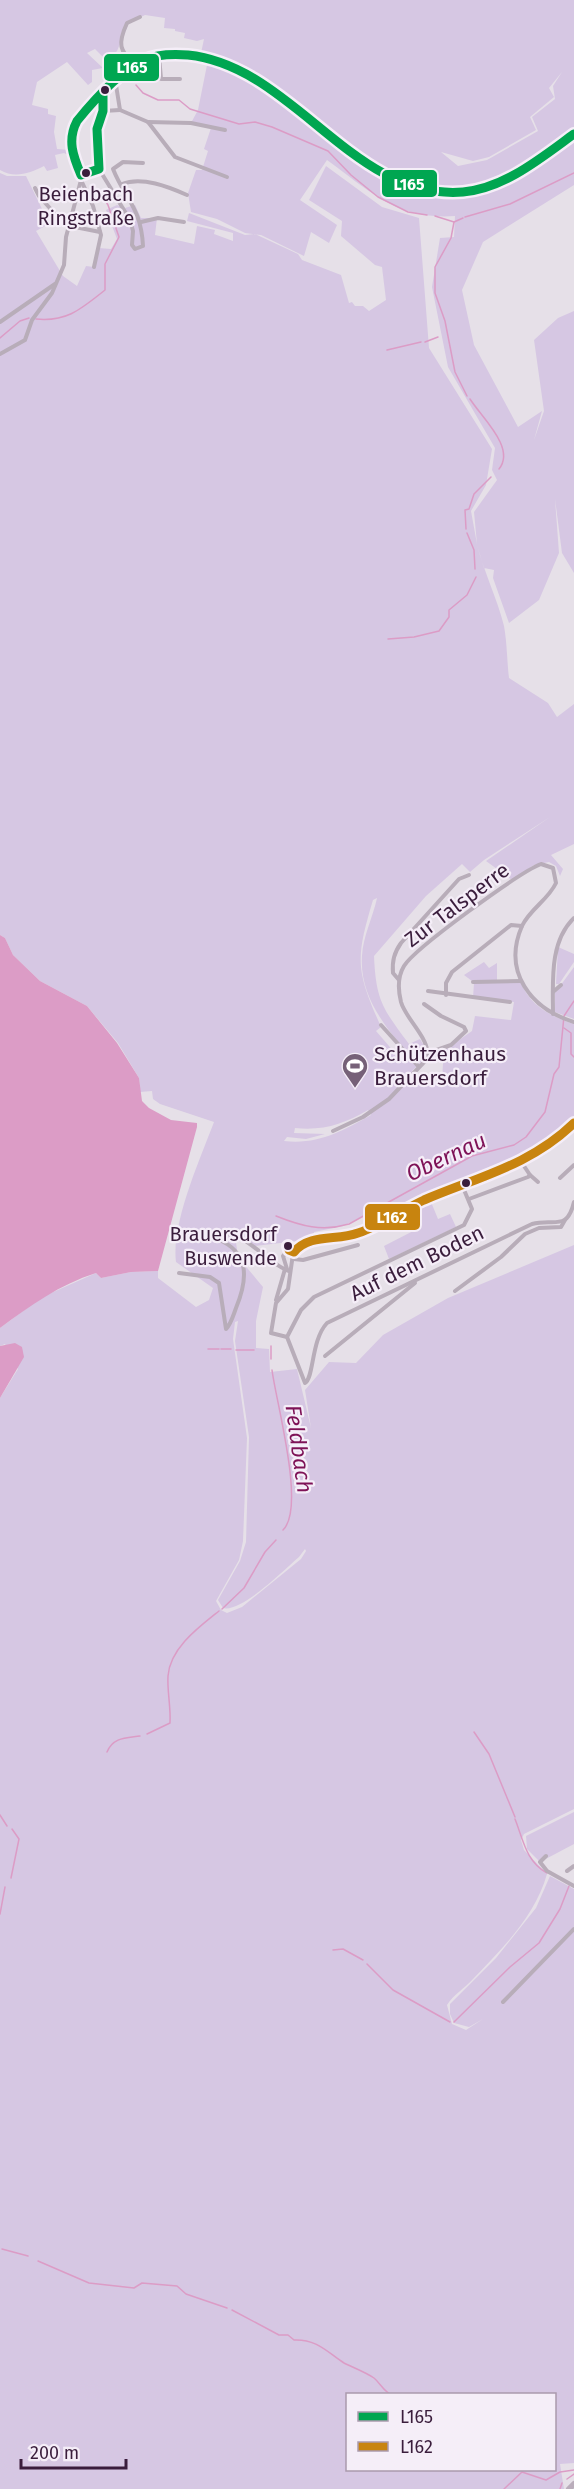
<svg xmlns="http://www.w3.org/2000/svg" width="574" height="2489" font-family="'Fira Sans',sans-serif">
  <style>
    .green { fill: #d6c7e3; fill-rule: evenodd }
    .water { fill: #dc9cc6 }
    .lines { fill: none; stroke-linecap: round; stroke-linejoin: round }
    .stream { stroke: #dc9cc6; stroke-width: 1.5 }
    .minor { stroke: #b8adb9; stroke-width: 4 }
    .tertiary { stroke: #b8adb9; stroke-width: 4.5 }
    .primary { stroke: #baadbb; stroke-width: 6 }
    .bus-1-casing { stroke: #f5eef8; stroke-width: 14 }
    .bus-2-casing { stroke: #f5eef8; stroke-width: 14 }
    .bus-1 { stroke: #00a651; stroke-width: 9 }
    .bus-2 { stroke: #c8840f; stroke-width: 9 }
    .bus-dot { fill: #3a1d3c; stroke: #f5eef8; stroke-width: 2 }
    .labels { text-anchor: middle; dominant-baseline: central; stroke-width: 4.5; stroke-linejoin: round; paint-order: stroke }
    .bus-label { font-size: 20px; fill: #3a1d3c; stroke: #f5eef8 }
    .street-label { font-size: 21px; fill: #3a1d3c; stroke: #f5eef8 }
    .poi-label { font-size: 21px; fill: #3a1d3c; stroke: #f5eef8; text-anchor: start }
    .water-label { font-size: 22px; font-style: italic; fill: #7e1257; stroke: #f5eef8 }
    .line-badge { stroke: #f5eef8; stroke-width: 2 }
    .badge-label { font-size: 16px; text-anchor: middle; font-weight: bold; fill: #fff }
  </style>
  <rect width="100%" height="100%" fill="#e6e0e8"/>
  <g class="green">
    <path d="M0 0H574V185L483 242 462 290 474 345 518 427 542 411 534 440 544 411 534 340 558 318 574 311V573L562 553 555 499 559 553 539 600 509 623 493 578 494 570 484 568 477 545C484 572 497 598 504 626 507 642 507 661 509 678L548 703 557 717 574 704V844L551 855 563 869 560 876 556 866 549 862 534 865 512 880 486 861 550 817 484 860 470 872 462 864 426 896 374 956C376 1001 383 1009 409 1044L420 1039 426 1049 425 1058 418 1065C391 1034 359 1000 362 956 363 936 373 917 377 898L373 900C355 960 356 970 381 1027L376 1031 402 1061H412L417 1066 412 1071 417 1085 442 1082 443 1063 439 1054 472 1031 475 1016 511 1020 514 1002 473 998 474 983 520 981C530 1006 550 1016 574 1024V1120C524 1167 465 1184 403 1209L400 1205 373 1220 369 1213 343 1226 314 1232V1239L255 1246 235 1235 238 1257 263 1287 256 1321V1348L269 1349 270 1372 297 1369 311 1428 305 1390 329 1362 356 1363 383 1335 448 1298 574 1245V1809L524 1834 521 1840 524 1850 547 1874C535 1916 503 1948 473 1979 465 1988 453 1995 447 2005L452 2024 466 2030 483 2019 469 2027 454 2023 450 2014V2004L496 1958 536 1908 550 1876 574 1889V1928L555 1950 574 1930V2463L560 2464 564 2489H0V1398L18 1369 5 1344 0 1346V1328L42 1297 96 1273 101 1278 131 1272 158 1271V1278L196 1307 209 1300 213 1288 176 1262C171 1224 200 1159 214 1122L160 1104 153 1099 152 1091 140 1092 139 1078 118 1043 87 1006 40 981 13 955 5 938 0 935V173L7 176H26L42 209 47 225 36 231 63 276 77 286 86 266 94 267 99 248 111 249 117 239 106 210 117 205 125 208 135 205 141 218H157L155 235 194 244 197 226 215 230 214 234 233 241V233L187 221 189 213 245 235 255 234 298 254 302 260 341 275 349 303 352 302 355 306H363L369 311 386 300 382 267 375 265 341 236 342 221 309 200 326 166 382 207 419 218 429 348 492 449 486 485 471 511 477 544 474 512 497 480 492 470 495 448 448 367 432 287 440 238 454 237 455 216C397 220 371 192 327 160L300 200 337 225 329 243 311 232 304 256 261 235 245 233 217 219 191 212 188 193 196 170H202L208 151 204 149 211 128 191 123 198 110 208 60 200 58 204 39 197 41 184 38 185 33 175 31V29L164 28 165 18 145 15 129 23 117 51 107 61 95 49 87 53 103 68 92 70V82L88 85 67 62 37 82 32 105 48 109V114L56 116 54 132 57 149 70 150 74 158 64 153 55 155 58 168 47 171 44 166C30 173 15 179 0 170ZM562 72 553 86 555 99 532 117 538 131 487 160 458 166 441 152 473 161 489 157 536 130 530 117 554 97 549 88ZM368 1110 371 1115C342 1131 318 1145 284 1141L287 1137 306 1139 325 1134 294 1133 295 1128C323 1131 344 1124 368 1110ZM238 1321 235 1341 249 1437 246 1542 240 1561 218 1600 223 1608C241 1613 284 1570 299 1557L305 1549 306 1551 301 1559 242 1607 227 1613 221 1610 216 1601 239 1560 243 1541 247 1438 233 1339 235 1322ZM348 2394H554V2470H348Z"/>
    <path d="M558 947 574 954V962L559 984H556Z"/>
    <path d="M484 962 489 968 497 963V980L472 981 464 975Z"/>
    <path d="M574 967V1019L555 1012V993Z"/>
    <path d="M431 1202 438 1219 450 1214 456 1227 389 1259 384 1246 419 1228 410 1211Z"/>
    <path d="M574 1812V1844L540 1862 527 1849 526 1836Z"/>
  </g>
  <g class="water">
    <path d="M0 935 5 938 13 955 40 981 87 1006 117 1043 139 1078 142 1101 149 1108 171 1120 197 1123V1127L158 1271 131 1272 101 1278 96 1273C59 1285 31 1305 0 1328Z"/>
    <path d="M15 1343 22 1347 24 1357 0 1398V1346Z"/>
  </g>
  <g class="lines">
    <g class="stream">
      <path d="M136 85 143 93 158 100H179L190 109 239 124 255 122 272 127 328 151 351 175 378 197 408 212 427 215"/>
      <path d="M435 216 454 222 463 218"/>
      <path d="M465 217 510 204 574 173"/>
      <path d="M454 222 451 238 435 267V293L445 321 455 372 467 396"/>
      <path d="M36 319C67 322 81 309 105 290V264L119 237 108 205 101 194"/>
      <path d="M0 338 20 321 29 318"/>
      <path d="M425 342 438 337"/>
      <path d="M387 350 421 342"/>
      <path d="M470 399C482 418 516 448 499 469"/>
      <path d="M466 529 465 510 469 509 474 494 491 477"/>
      <path d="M467 533 474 550 475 569"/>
      <path d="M388 639 414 637 439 631 449 617V610L467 595 476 577"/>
      <path d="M564 1028 571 1033V1054L574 1057"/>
      <path d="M529 1156 555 1138 574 1119"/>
      <path d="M468 1180 523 1159"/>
      <path d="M448 1189 466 1181"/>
      <path d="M413 1202 432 1195"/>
      <path d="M276 1216C301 1226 322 1232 349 1224L472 1156 514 1145 526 1137 545 1112 554 1074 559 1067 564 1016 574 1001"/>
      <path d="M377 1222 391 1209 411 1203"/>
      <path d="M208 1349H219"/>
      <path d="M221 1349H231"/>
      <path d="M236 1350H254"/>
      <path d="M271 1359V1346"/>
      <path d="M272 1370C276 1402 306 1508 283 1530"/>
      <path d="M222 1609 244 1588 265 1552 276 1540"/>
      <path d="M474 1732 489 1754 515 1817"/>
      <path d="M147 1734 170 1723C171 1707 167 1691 168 1676 170 1648 199 1627 219 1611"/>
      <path d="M107 1752C113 1737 126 1738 140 1736"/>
      <path d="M0 1815 7 1826"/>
      <path d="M515 1819C523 1839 526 1862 547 1873"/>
      <path d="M11 1878 19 1839 12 1829"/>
      <path d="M0 1914 5 1887"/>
      <path d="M333 1950 343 1949 363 1960"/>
      <path d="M367 1964 393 1990 450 2022"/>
      <path d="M454 2022 510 1967 539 1943 560 1909 569 1886"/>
      <path d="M2 2249 28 2256"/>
      <path d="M38 2261 89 2283 134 2288 142 2283 177 2286 186 2294 227 2308"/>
      <path d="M232 2310 279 2335H288L294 2340C317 2339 327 2352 344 2363 354 2368 365 2372 374 2378 380 2383 383 2390 390 2394"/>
      <path d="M567 2479 574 2474"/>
      <path d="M504 2489 522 2472 546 2480 560 2472 574 2470"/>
      <path d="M560 2489 562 2483"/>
    </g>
    <g class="minor">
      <path d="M159 56 161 79H180"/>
      <path d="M134 67C120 49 117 45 127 23L140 17"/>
      <path d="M116 85 120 110 148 122 175 157 227 177"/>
      <path d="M103 96V111L97 129 99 169 130 220 133 231 132 245 135 249 143 246C141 207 126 201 113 169L123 162 143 163"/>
      <path d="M103 111 120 110"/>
      <path d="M148 122 191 123 225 130"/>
      <path d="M81 175 99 169"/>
      <path d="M81 180 93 206 101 235 94 267"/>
      <path d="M122 184C142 176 169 187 187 195"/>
      <path d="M35 188 39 196 65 225 100 232"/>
      <path d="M141 222 158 218 184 222"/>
      <path d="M0 322 55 284"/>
      <path d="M0 354 25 340 32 320 52 293 64 265 66 237 81 180 70 146 72 129 88 108 134 67 149 58 166 55 193 57 241 70 369 165 405 182 445 192 477 189 505 179 574 134"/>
      <path d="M399 980 393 973C392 961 394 953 401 943L459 879 469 875"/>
      <path d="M473 982 521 981"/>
      <path d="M428 991 510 1002"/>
      <path d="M553 992 561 985"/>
      <path d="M446 995V983L452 972 511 925 522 926"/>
      <path d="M424 1004 441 1016 464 1027 466 1031 451 1045 428 1053"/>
      <path d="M553 1014C553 982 549 942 574 918"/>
      <path d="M381 1025 418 1066"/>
      <path d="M333 1131 363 1117 389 1099 427 1059C432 1040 406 1020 401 1002 398 990 398 976 404 966 415 948 520 872 541 864L553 868 556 883C548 900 530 909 522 926 502 972 531 1009 574 1022"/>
      <path d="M530 1175 538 1182"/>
      <path d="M560 1178 574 1165"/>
      <path d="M469 1199 528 1177 530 1175 522 1163"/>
      <path d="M288 1246 292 1244 298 1247 293 1254 288 1289 276 1303 271 1333 287 1337 305 1383C314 1378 311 1340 327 1323L532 1224C554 1218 567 1232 574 1202"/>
      <path d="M294 1259 303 1260 358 1245"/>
      <path d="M287 1269 283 1256 289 1250"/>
      <path d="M179 1273 210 1277 219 1283 226 1329C231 1324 233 1316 236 1308 248 1279 250 1252 217 1239V1235C244 1227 266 1264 289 1271"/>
      <path d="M455 1291 501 1257 525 1234 539 1228 561 1227 565 1220"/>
      <path d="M276 1300 285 1269"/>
      <path d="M287 1337 301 1310 314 1297 464 1225 472 1209 462 1185"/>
      <path d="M325 1356 415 1283"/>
      <path d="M546 1856 540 1862 547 1871 574 1886"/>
      <path d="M567 1871 574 1866"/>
      <path d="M503 2002 574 1929"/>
    </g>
    <path class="tertiary" d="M298 1247C317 1239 337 1241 356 1234 378 1227 396 1213 417 1203 471 1179 534 1170 574 1123"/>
    <path class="primary" d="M569 2489 574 2484"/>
    <g class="bus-1-casing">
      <path id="bus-1" d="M103 96V111L97 129 99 169 81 175C73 156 67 140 77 121 94 100 119 72 144 60 157 54 174 54 188 55 294 66 353 201 463 192 505 188 541 158 574 134"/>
    </g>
    <g class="bus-2-casing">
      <path id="bus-2" d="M288 1246 289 1250 294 1252C310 1233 337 1241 358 1233 382 1225 402 1210 424 1200 478 1177 531 1165 574 1123"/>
    </g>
    <use href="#bus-1" class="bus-1"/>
    <use href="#bus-2" class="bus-2"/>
  </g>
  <defs>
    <g id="stadium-pin" transform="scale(1.35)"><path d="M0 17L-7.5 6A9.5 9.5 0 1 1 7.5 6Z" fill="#766178" stroke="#f5eef8"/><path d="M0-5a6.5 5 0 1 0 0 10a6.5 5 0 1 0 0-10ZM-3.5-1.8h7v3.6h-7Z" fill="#fff"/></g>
  </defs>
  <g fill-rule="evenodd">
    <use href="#stadium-pin" x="355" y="1066"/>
  </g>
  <g class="bus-dot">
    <circle cx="105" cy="90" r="5"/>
    <circle cx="86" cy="173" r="5"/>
    <circle cx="466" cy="1183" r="5"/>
    <circle cx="288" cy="1246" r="5"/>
  </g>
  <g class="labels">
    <g class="bus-label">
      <text x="86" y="194">Beienbach<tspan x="86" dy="24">Ringstraße</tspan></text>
      <text x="277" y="1234" text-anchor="end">Brauersdorf<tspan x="277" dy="24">Buswende</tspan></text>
    </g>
    <g class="street-label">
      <text transform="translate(457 905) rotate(-37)">Zur Talsperre</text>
      <text transform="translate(417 1263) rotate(-26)">Auf dem Boden</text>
    </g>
    <g class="poi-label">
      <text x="374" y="1054">Schützenhaus<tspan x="374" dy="24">Brauersdorf</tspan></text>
    </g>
    <g class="water-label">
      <text transform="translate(446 1157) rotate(-25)">Obernau</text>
      <text transform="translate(299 1449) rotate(82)">Feldbach</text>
    </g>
  </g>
  <g class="line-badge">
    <rect x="103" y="53" width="57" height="29" rx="6" fill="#00a651"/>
    <rect x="381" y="169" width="57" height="29" rx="6" fill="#00a651"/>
    <rect x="364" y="1203" width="57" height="28" rx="6" fill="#c8840f"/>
  </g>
  <g class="badge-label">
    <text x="132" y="73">L165</text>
    <text x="409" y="190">L165</text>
    <text x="392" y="1223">L162</text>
  </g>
  <rect x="346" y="2393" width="210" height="78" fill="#f5eef8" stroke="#aa9aad" stroke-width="1.5"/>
  <rect x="358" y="2412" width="30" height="9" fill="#00a651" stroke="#aa9aad" stroke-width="1.5"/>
  <text x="400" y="2423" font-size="18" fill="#3a1d3c">L165</text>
  <rect x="358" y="2442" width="30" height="9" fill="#c8840f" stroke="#aa9aad" stroke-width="1.5"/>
  <text x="400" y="2453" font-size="18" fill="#3a1d3c">L162</text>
  <path d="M21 2459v9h105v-9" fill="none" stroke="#3a1d3c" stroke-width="3"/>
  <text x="30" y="2459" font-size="18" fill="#3a1d3c" stroke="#f5eef8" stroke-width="4.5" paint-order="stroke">200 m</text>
</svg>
